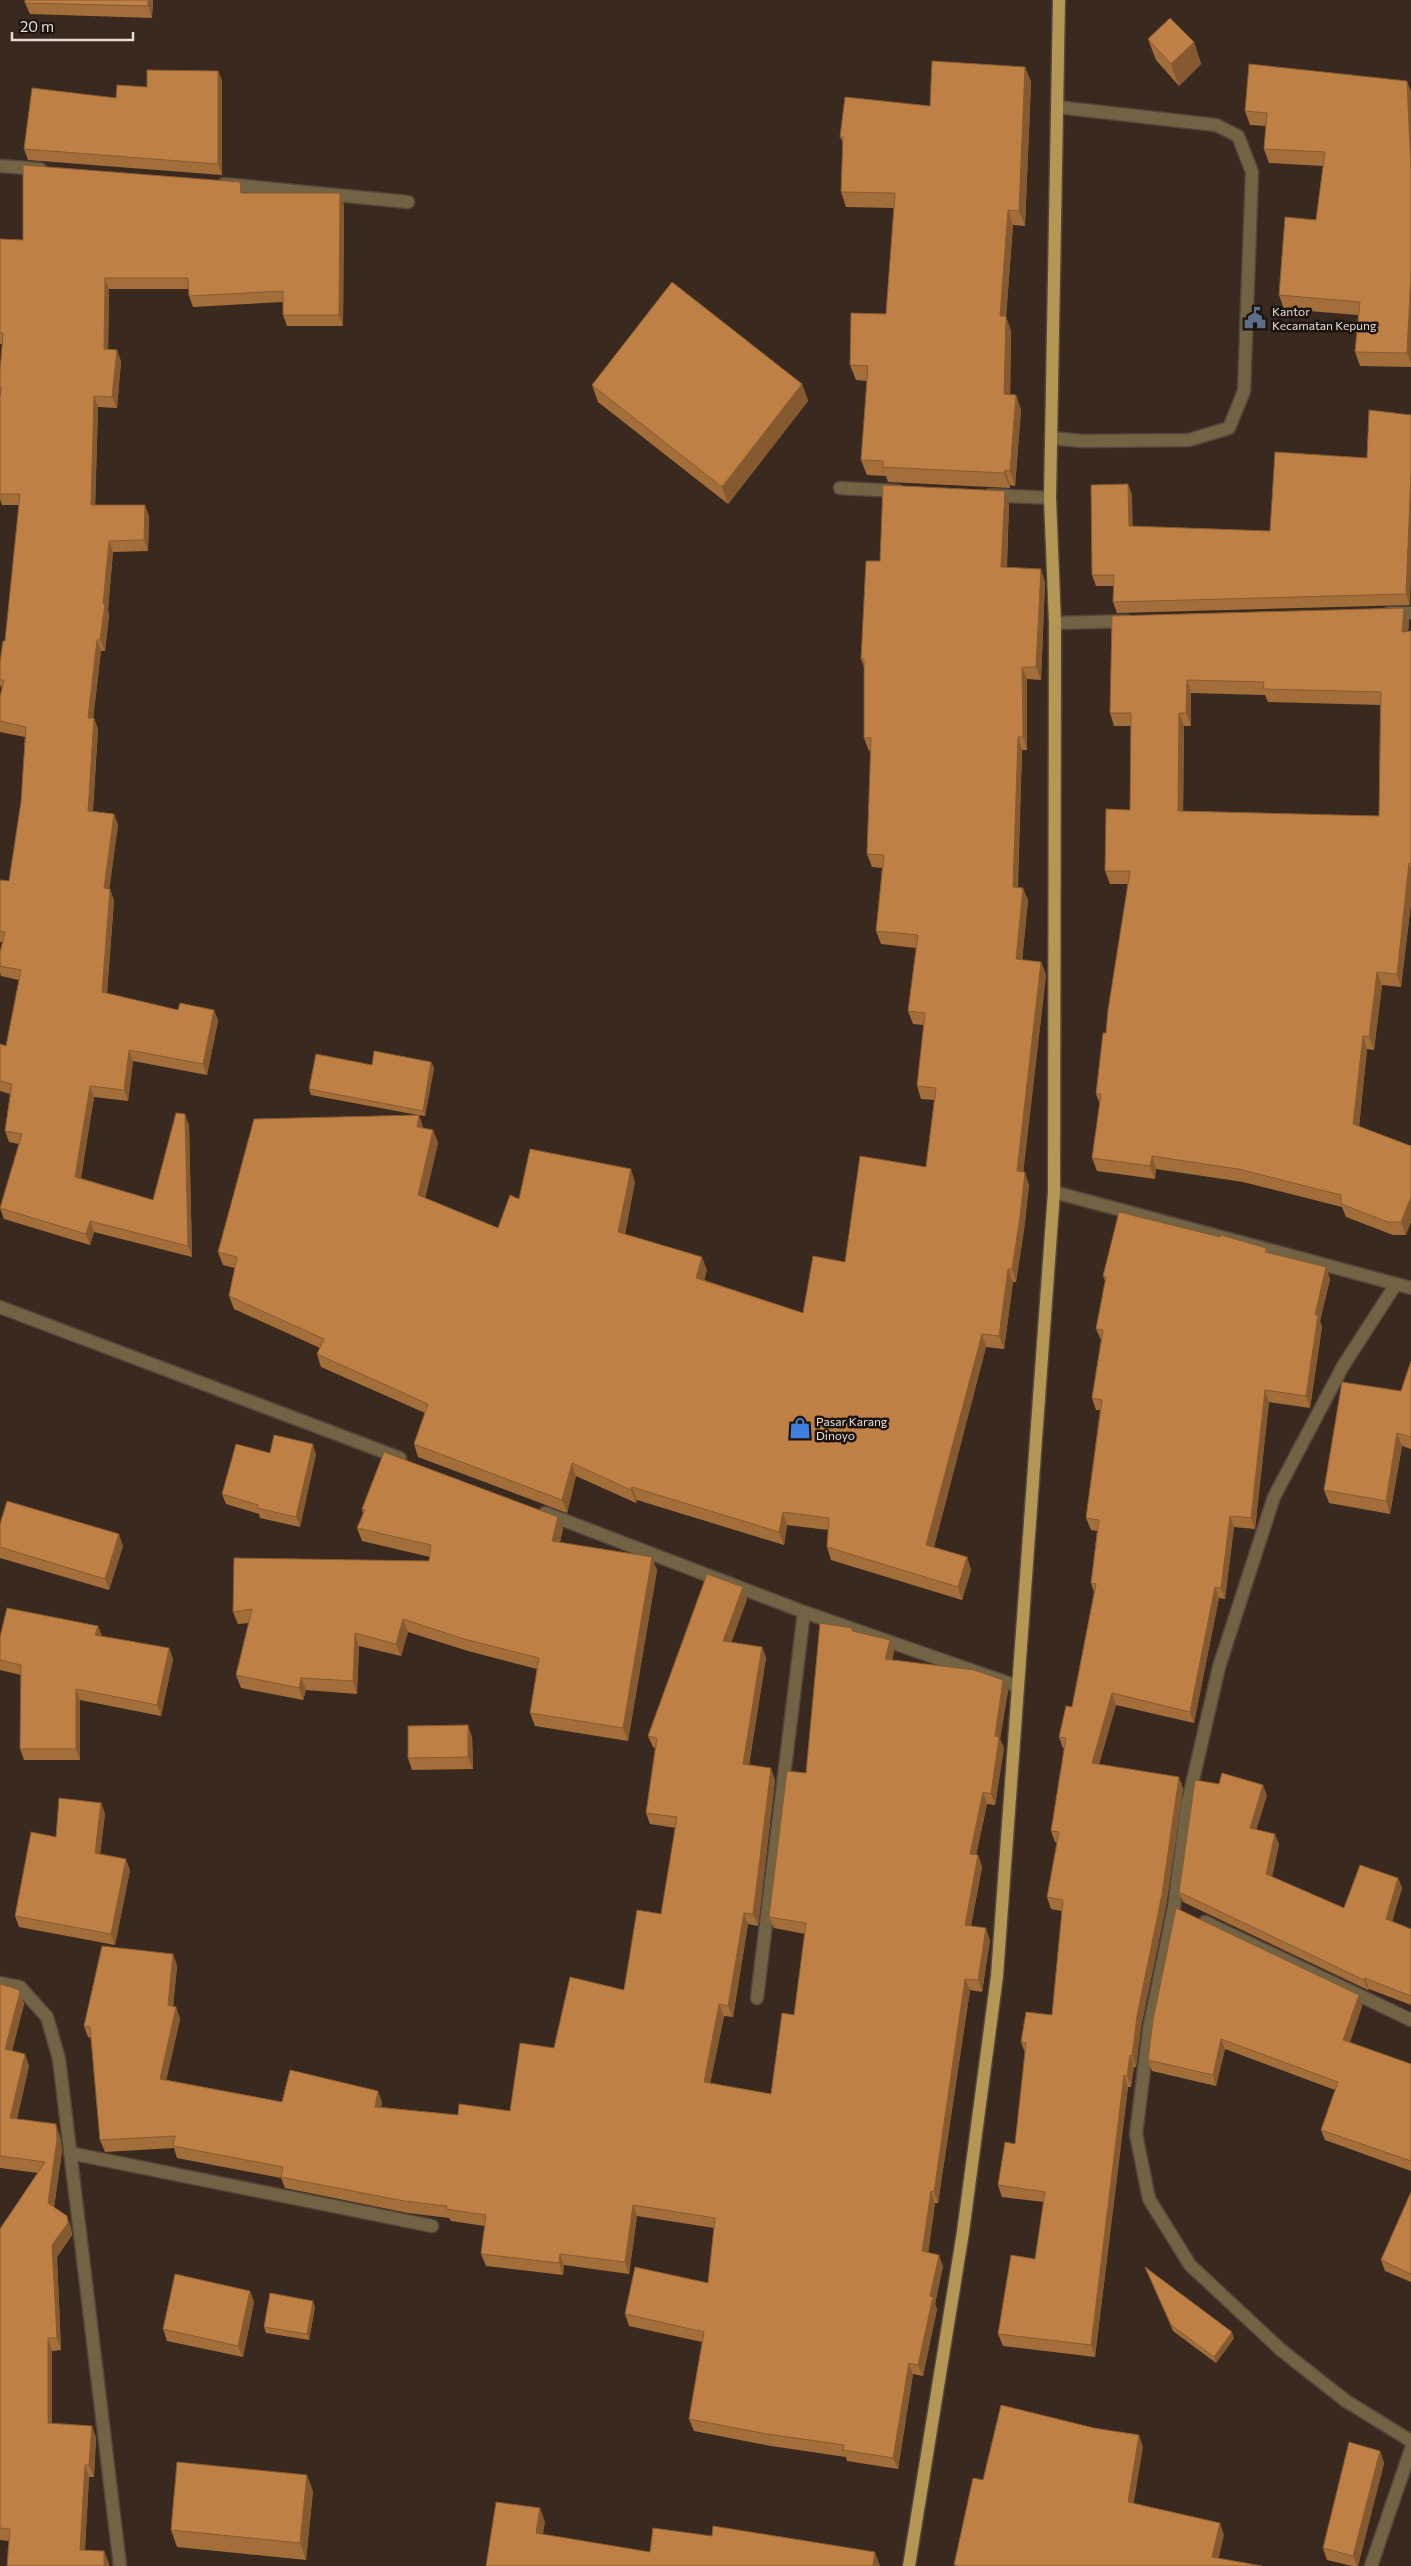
<svg xmlns="http://www.w3.org/2000/svg" width="1411" height="2566" font-family="Commissioner,sans-serif">
  <style>
    .lines { fill: none; stroke-linecap: round; stroke-linejoin: round }
    .minor-casing { stroke: #56453b; stroke-width: 15 }
    .major-casing { stroke: #56453b; stroke-width: 15 }
    .minor { stroke: #716344; stroke-width: 12 }
    .major { stroke: #b49755; stroke-width: 12 }
    .wall { fill: #a46e3b; fill-rule: evenodd }
    .shaded-wall { fill: #865a30 }
    .building { fill: #bf8045; stroke: #865a30; fill-rule: evenodd }
    .labels { text-anchor: middle; dominant-baseline: central; stroke-width: 5; stroke-linejoin: round; paint-order: stroke }
    .poi-label { font-size: 12px; fill: #e7dbd3; stroke: #1b130f; text-anchor: start }
  </style>
  <rect width="100%" height="100%" fill="#3a291e"/>
  <g class="lines">
    <g class="minor-casing">
      <g id="minor">
        <path d="M0 166 40 169"/>
        <path d="M224 184 408 202"/>
        <path d="M1051 438 1083 441 1189 440 1229 428 1244 391 1252 172 1238 136 1216 125 1057 107"/>
        <path d="M840 488 898 491"/>
        <path d="M990 495 1050 498"/>
        <path d="M1389 613H1411"/>
        <path d="M1055 623 1127 621"/>
        <path d="M1054 1192 1411 1288"/>
        <path d="M1396 1284 1343 1366 1274 1497 1219 1667 1187 1806 1174 1907 1149 2029 1136 2134 1149 2199 1190 2265 1281 2350 1346 2401 1411 2441"/>
        <path d="M0 1307 400 1458"/>
        <path d="M545 1513 804 1612 1017 1686"/>
        <path d="M1205 1922 1411 2020"/>
        <path d="M0 1983 20 1987 47 2017 59 2059 120 2566"/>
        <path d="M757 1998 804 1612"/>
        <path d="M70 2153 432 2226"/>
        <path d="M1371 2566 1411 2449"/>
      </g>
    </g>
    <g class="major-casing">
      <path id="major" d="M909 2566 963 2232 997 1976 1054 1192 1055 623 1050 498 1059 0"/>
    </g>
    <use href="#minor" class="minor"/>
    <use href="#major" class="major"/>
  </g>
  <g class="wall">
    <path d="M25 0H153L152 18 30 14 25 3Z"/>
    <path d="M1148 39 1194 42 1201 64 1179 86 1156 60Z"/>
    <path d="M1025 67 1031 82 1025 226 1013 225 1006 317 1011 331 1010 395H1016L1021 410 1015 486 1010 485V488L888 482 886 476 867 475 861 460 867 381 856 380 850 365 886 314 894 208 846 207 841 192 843 143 840 137 930 106Z"/>
    <path d="M218 71 222 81V175L28 160 24 149 116 98 147 87Z"/>
    <path d="M1411 91V367L1360 366 1355 352 1358 315 1284 309 1279 295 1316 220 1323 166 1269 163 1264 149 1266 126 1250 125 1245 111Z"/>
    <path d="M244 193 344 205 343 326H287L283 315V302L193 307 189 296V289H109L108 349 121 361 117 408 98 407 95 505H145L149 517 148 551 113 552 108 610 109 615 105 651H101L93 718H94L98 729 93 811 114 814 118 825 109 889 114 900 107 994 178 1010H214L218 1021 207 1075 133 1061 128 1101 94 1097 81 1178 153 1200 189 1125 192 1257 94 1232 90 1245 4 1219 0 1208 19 1144 9 1142 5 1131 10 1094 0 1091V1044L6 1046 19 980 1 976 0 972V953L2 942H0V880L9 881 21 802 25 737 0 732V697L2 689 0 685V662L5 641 19 505H2L0 499V372L2 344H0V239L23 240Z"/>
    <path d="M802 384 808 401 728 504 598 402 592 385Z"/>
    <path d="M1367 458 1410 605 1117 613 1113 602 1114 586H1096L1092 575 1128 484 1132 495V526L1270 531Z"/>
    <path d="M1009 504 1007 567 1045 582 1041 680 1027 679V750H1022L1018 887 1028 900 1022 960 1041 962 1046 975 1023 1172 1029 1185 1024 1230 1016 1282H1013L1004 1349 986 1347 934 1547 967 1557 971 1570 962 1600 831 1560 827 1547 828 1530 787 1525 784 1545 637 1500 636 1503 576 1476 567 1513 418 1457 414 1444 425 1413 321 1367 317 1354 320 1348 234 1309 229 1296 235 1268 223 1265 218 1252 418 1115 311 1095 309 1089 372 1065 431 1062 434 1068 425 1116 419 1115 423 1128 433 1130 438 1143 425 1198 498 1228 519 1199 635 1182 625 1234 707 1270 704 1280 803 1313 845 1262 926 1167 934 1100 921 1099 917 1086 924 1025 913 1024 908 1011 916 948 881 944 876 931 882 868 872 867 867 854 871 751H869L864 738V667L861 659 880 561Z"/>
    <path d="M1404 608 1409 621 1408 631H1411V903L1401 987 1382 985 1374 1050 1367 1049 1359 1127 1411 1146 1406 1235H1393L1346 1217 1342 1207 1243 1182 1156 1169 1155 1179 1097 1171 1092 1158 1100 1104 1096 1094 1106 1033 1128 884H1110L1105 871 1130 810 1131 726H1114L1110 713 1112 616ZM1191 693 1265 695 1268 702 1380 705 1379 816 1183 811 1184 726H1191Z"/>
    <path d="M1220 1237 1266 1248 1268 1253 1326 1267 1330 1279 1320 1321 1322 1327 1310 1408 1269 1402 1255 1529 1234 1527 1225 1599 1219 1598 1194 1723 1116 1705 1099 1764 1183 1788 1166 1906 1141 2027 1136 2067H1134L1131 2087H1128L1095 2357 1003 2346 998 2334 1035 2259 1044 2202 1002 2197 998 2185 1015 2144 1025 2053 1021 2042 1052 2015 1062 1911 1051 1909 1047 1897 1057 1843 1055 1842 1051 1831 1064 1748H1063L1059 1737 1072 1707 1094 1592 1091 1583 1097 1531 1091 1530 1086 1518 1100 1410H1096L1092 1398 1101 1340 1096 1329 1105 1281 1103 1276Z"/>
    <path d="M1411 1361V1449L1402 1446 1390 1514 1329 1503 1324 1490 1401 1391Z"/>
    <path d="M270 1453 316 1454 300 1527 260 1518 259 1514 226 1504 222 1494Z"/>
    <path d="M362 1509 563 1529 560 1542 657 1570 628 1741 535 1726 530 1713 537 1669 468 1651 408 1632 401 1656 359 1646 357 1694 306 1690 303 1700 241 1688 236 1675 249 1623 238 1624 233 1612 429 1561 430 1557 362 1541 357 1528 363 1513Z"/>
    <path d="M0 1524 123 1546 109 1590 0 1558Z"/>
    <path d="M743 1587 747 1599 731 1642 762 1647 766 1658 749 1765 775 1780 758 1926 748 1924 733 2017 724 2016 710 2083 771 2094 794 2015 805 1934 774 1928 769 1917 806 1773 853 1632 890 1640 894 1652 892 1660 1008 1691 1000 1739 1004 1748 995 1805 987 1804 976 1855H978L982 1867 971 1926 990 1940 982 1992 970 1990 938 2203H935L928 2252 943 2266 935 2304 937 2309 923 2376 913 2374 898 2469 847 2461 846 2457 771 2446 694 2431 689 2419 702 2342 629 2326 625 2314 708 2283 714 2228 637 2216 629 2274 564 2265 563 2275 486 2266 481 2254 485 2226 451 2221 449 2218 408 2213 285 2188 281 2178 177 2158 174 2148 105 2152 100 2140 91 2038 88 2037 84 2026 173 1954 177 1966 173 2007H176L180 2019 166 2080 282 2102H382L381 2107 458 2115 510 2111 554 2048 624 1990 661 1914 676 1828 650 1824 646 1813 655 1748 653 1747 648 1736Z"/>
    <path d="M98 1626 102 1636 169 1648 173 1659 161 1716 80 1700V1760H24L20 1749 21 1675 0 1670V1637Z"/>
    <path d="M472 1737 473 1769 412 1770 408 1758Z"/>
    <path d="M1219 1784 1267 1795 1256 1829 1279 1844 1272 1877 1344 1908 1398 1878 1402 1888 1392 1921 1411 1929V2005L1369 1989 1368 1990 1183 1902 1179 1892Z"/>
    <path d="M101 1803 105 1814 100 1854 130 1870 115 1945 19 1927 15 1916 56 1837Z"/>
    <path d="M0 1984 20 1992 24 2004 12 2051 25 2054 29 2066 17 2119 56 2124 60 2137 62 2151 54 2207 67 2216 71 2228 72 2235 57 2257 61 2350 52 2351V2424L92 2426 96 2438 94 2477H89L85 2550 104 2551 109 2564V2566H7L9 2541 0 2540V2229L38 2173 0 2168Z"/>
    <path d="M1362 2006 1350 2042 1411 2064V2171L1325 2140 1321 2130 1335 2090 1225 2049 1216 2086 1152 2071 1148 2060 1153 2020Z"/>
    <path d="M1411 2192V2282L1385 2271 1381 2260Z"/>
    <path d="M1145 2267 1234 2338 1216 2363 1173 2331Z"/>
    <path d="M250 2291 254 2302 243 2357 167 2341 163 2329Z"/>
    <path d="M315 2307 309 2340 266 2333 264 2327Z"/>
    <path d="M1380 2451 1384 2463 1358 2566H1352L1327 2560 1323 2548Z"/>
    <path d="M313 2491 306 2560 177 2547 171 2530Z"/>
  </g>
  <g class="shaded-wall">
    <path d="M148 0H153L152 18 148 6Z"/>
    <path d="M1194 42 1201 64 1179 86 1171 64Z"/>
    <path d="M1025 67 1031 82 1025 226 1019 211Z"/>
    <path d="M218 71 222 81V175L218 164Z"/>
    <path d="M1407 81 1411 91V171Z"/>
    <path d="M240 182 244 194 241 193Z"/>
    <path d="M340 193 344 205 343 326 339 315Z"/>
    <path d="M1008 210 1013 225 1006 317 1011 331 1010 409 1004 394 1000 316Z"/>
    <path d="M1411 272V364L1407 353Z"/>
    <path d="M105 278 109 289 108 360 104 349Z"/>
    <path d="M117 350 121 361 117 408 112 397Z"/>
    <path d="M802 384 808 401 728 504 722 487Z"/>
    <path d="M1016 395 1021 410 1015 486 1010 471Z"/>
    <path d="M94 396 98 407 95 516 91 505Z"/>
    <path d="M1005 470 1010 485V488L1004 473Z"/>
    <path d="M1411 474V576L1410 605 1406 594Z"/>
    <path d="M1128 484 1132 495 1133 537 1129 526Z"/>
    <path d="M1005 491 1009 504 1006 580 1001 567Z"/>
    <path d="M145 505 149 517 148 551 144 540Z"/>
    <path d="M109 541 113 552 108 610 109 615 105 651 100 640 103 604Z"/>
    <path d="M1041 569 1045 582 1041 680 1036 667Z"/>
    <path d="M1404 608 1409 621 1407 645 1402 632Z"/>
    <path d="M97 640 101 651 92 729 88 718Z"/>
    <path d="M1022 667 1027 679V750L1023 737Z"/>
    <path d="M1187 680 1191 693V726L1186 713Z"/>
    <path d="M1179 713 1184 726 1183 824 1178 811Z"/>
    <path d="M94 718 98 729 92 822 88 811Z"/>
    <path d="M1018 737 1022 750 1017 899 1013 887Z"/>
    <path d="M114 814 118 825 108 900 104 888Z"/>
    <path d="M1409 863 1411 868V903L1401 987 1397 974Z"/>
    <path d="M1023 888 1028 900 1021 972 1016 959Z"/>
    <path d="M110 889 114 900 106 1004 102 992Z"/>
    <path d="M1041 962 1046 975 1022 1184 1017 1171Z"/>
    <path d="M1377 972 1382 985 1374 1050 1369 1037Z"/>
    <path d="M214 1010 218 1021 207 1075 203 1064Z"/>
    <path d="M1363 1036 1367 1049 1358 1137 1353 1124Z"/>
    <path d="M129 1050 133 1061 128 1101 124 1090Z"/>
    <path d="M431 1062 434 1068 425 1116 423 1111Z"/>
    <path d="M90 1086 94 1097 79 1188 75 1177Z"/>
    <path d="M185 1114 189 1125 192 1257 188 1246Z"/>
    <path d="M419 1115 423 1128 417 1127Z"/>
    <path d="M433 1130 438 1143 423 1208 418 1195Z"/>
    <path d="M1152 1156 1156 1169 1155 1179 1150 1166Z"/>
    <path d="M631 1169 635 1182 622 1245 618 1232Z"/>
    <path d="M1025 1172 1029 1185 1024 1230 1016 1282 1012 1269Z"/>
    <path d="M1411 1197V1222L1406 1235 1401 1222Z"/>
    <path d="M90 1221 94 1232 90 1245 86 1234Z"/>
    <path d="M702 1257 707 1270 701 1291 696 1278Z"/>
    <path d="M1326 1267 1330 1279 1320 1321 1322 1327 1310 1408 1306 1396 1315 1315Z"/>
    <path d="M1008 1269 1013 1282 1004 1349 999 1336Z"/>
    <path d="M982 1334 986 1347 931 1558 926 1545Z"/>
    <path d="M1265 1390 1269 1402 1255 1529 1251 1518Z"/>
    <path d="M1397 1433 1402 1446 1390 1514 1386 1501Z"/>
    <path d="M313 1444 316 1454 300 1527 296 1517Z"/>
    <path d="M572 1463 576 1476 567 1513 562 1500Z"/>
    <path d="M632 1487 637 1500 636 1503 631 1490Z"/>
    <path d="M783 1512 787 1525 784 1545 779 1532Z"/>
    <path d="M1230 1516 1234 1527 1225 1599 1221 1588Z"/>
    <path d="M558 1517 563 1529 557 1554 552 1541Z"/>
    <path d="M119 1534 123 1546 109 1590 105 1579Z"/>
    <path d="M652 1557 657 1570 628 1741 623 1728Z"/>
    <path d="M967 1557 971 1570 962 1600 958 1587Z"/>
    <path d="M743 1587 747 1599 728 1652 723 1641Z"/>
    <path d="M1215 1587 1219 1598 1194 1723 1190 1712Z"/>
    <path d="M403 1619 408 1632 401 1656 396 1644Z"/>
    <path d="M98 1626 102 1637 95 1635Z"/>
    <path d="M355 1633 359 1646 357 1694 353 1681Z"/>
    <path d="M890 1640 894 1652 890 1670 885 1659Z"/>
    <path d="M762 1647 766 1658 747 1776 743 1764Z"/>
    <path d="M169 1648 173 1659 161 1716 157 1705Z"/>
    <path d="M301 1678 306 1690 303 1700 299 1688Z"/>
    <path d="M1003 1680 1008 1691 1000 1739 1004 1748 995 1805 991 1794 995 1736Z"/>
    <path d="M76 1689 80 1700V1760L76 1749Z"/>
    <path d="M1112 1693 1116 1705 1096 1775 1092 1763Z"/>
    <path d="M468 1725 472 1737 473 1769 468 1757Z"/>
    <path d="M771 1768 775 1780 758 1926 753 1914Z"/>
    <path d="M1179 1777 1183 1788 1166 1906 1141 2027 1136 2067 1132 2056 1137 2016Z"/>
    <path d="M1263 1785 1267 1795 1254 1838 1250 1828Z"/>
    <path d="M983 1792 987 1804 974 1865 970 1854Z"/>
    <path d="M101 1803 105 1814 99 1864 95 1853Z"/>
    <path d="M1275 1834 1279 1844 1270 1885 1266 1874Z"/>
    <path d="M978 1855 982 1867 969 1936 965 1925Z"/>
    <path d="M126 1859 130 1870 115 1945 111 1934Z"/>
    <path d="M1398 1878 1402 1888 1390 1929 1386 1919Z"/>
    <path d="M744 1913 748 1924 733 2017 728 2006Z"/>
    <path d="M986 1928 990 1940 982 1992 978 1980Z"/>
    <path d="M173 1954 177 1966 172 2017 168 2005Z"/>
    <path d="M1365 1978 1369 1989 1368 1990 1364 1980Z"/>
    <path d="M965 1979 970 1990 938 2203 934 2192Z"/>
    <path d="M20 1992 24 2004 9 2061 5 2049Z"/>
    <path d="M1359 1995 1362 2006 1347 2050 1343 2040Z"/>
    <path d="M719 2004 724 2016 708 2094 704 2082Z"/>
    <path d="M176 2007 180 2019 164 2091 160 2079Z"/>
    <path d="M1221 2039 1225 2049 1216 2086 1213 2075Z"/>
    <path d="M25 2054 29 2066 14 2131 10 2118Z"/>
    <path d="M1130 2055 1134 2067 1131 2087 1127 2076Z"/>
    <path d="M1124 2075 1128 2087 1095 2357 1091 2345Z"/>
    <path d="M378 2091 382 2102 379 2118 375 2107Z"/>
    <path d="M56 2124 60 2137 62 2151 53 2215 48 2203Z"/>
    <path d="M931 2191 935 2203 927 2263 922 2251Z"/>
    <path d="M633 2205 637 2216 629 2274 625 2262Z"/>
    <path d="M67 2216 71 2228 72 2235 57 2257 61 2350 57 2338 52 2245Z"/>
    <path d="M560 2254 564 2265 563 2275 559 2263Z"/>
    <path d="M939 2255 943 2266 935 2304 937 2309 923 2376 918 2365 930 2296Z"/>
    <path d="M250 2291 254 2302 243 2357 238 2346Z"/>
    <path d="M313 2301 315 2307 309 2340 307 2334Z"/>
    <path d="M1232 2332 1234 2338 1216 2363 1214 2357Z"/>
    <path d="M48 2338 52 2351V2436L48 2423Z"/>
    <path d="M909 2363 913 2374 898 2469 893 2458Z"/>
    <path d="M92 2426 96 2438 94 2477 89 2465Z"/>
    <path d="M1139 2435 1143 2447 1132 2514 1128 2502Z"/>
    <path d="M1380 2451 1384 2463 1358 2566H1357L1353 2556Z"/>
    <path d="M85 2465 89 2477 84 2562 80 2550Z"/>
    <path d="M307 2475 313 2491 306 2560 300 2543Z"/>
    <path d="M540 2508 545 2522 541 2547 536 2533Z"/>
    <path d="M1220 2523 1224 2535 1217 2566 1212 2557Z"/>
    <path d="M104 2551 109 2564V2566H104Z"/>
    <path d="M875 2552 880 2566H873Z"/>
  </g>
  <g class="building">
    <path d="M25 0H148V6L25 3Z"/>
    <path d="M1170 18 1194 42 1171 64 1148 39Z"/>
    <path d="M932 61 1025 67 1019 211 1008 210 1000 316H1006L1004 394 1016 395 1010 471 1005 470 1004 473 883 467V461L861 460 868 366 850 365 851 313 886 314 895 193 841 192 843 137H840L845 97 930 106Z"/>
    <path d="M1249 64 1407 81 1411 170V272L1407 353 1355 352 1360 302 1279 295 1285 217 1316 220 1325 152 1264 149 1267 113 1245 111Z"/>
    <path d="M147 70 218 71V164L24 149 32 88 116 98 117 85 147 87Z"/>
    <path d="M23 165 240 182 241 193H340L339 315H283V291L189 296 188 278H105L104 349 117 350 112 397 94 396 91 505H145L144 540 109 541 103 604H105L100 640H97L88 718H94L88 811 114 814 104 888 110 889 102 992 178 1010 180 1003 214 1010 203 1064 129 1050 124 1090 90 1086 75 1177 153 1200 176 1113 185 1114 188 1246 90 1221 86 1234 0 1208 22 1134 5 1131 12 1084 0 1081V1044L6 1046 21 970 0 966V953L5 932 0 931V880L9 881 21 802 26 727 0 721V697L4 680H0V662L3 641H5L20 494H0V397L1 387H0V372L3 333H0V239L23 240Z"/>
    <path d="M672 282 802 384 722 487 592 385Z"/>
    <path d="M1369 410 1411 415V474L1406 594 1113 602 1114 575H1092L1091 485 1128 484 1129 526 1270 531 1275 452 1367 458Z"/>
    <path d="M883 485 1005 491 1001 567 1041 569 1036 667H1022L1023 737H1018L1013 887 1023 888 1016 959 1041 962 1017 1171 1025 1172 1020 1217 1012 1269H1008L999 1336 982 1334 926 1545 967 1557 958 1587 827 1547 829 1518 783 1512 779 1532 632 1487 631 1490 572 1463 562 1500 414 1444 428 1404 317 1354 324 1339 229 1296 237 1257 218 1252 254 1119 419 1115 417 1127 433 1130 418 1195 498 1228 510 1195 519 1199 530 1149 631 1169 618 1232 702 1257 696 1278 803 1313 813 1256 845 1262 860 1156 926 1167 936 1088 917 1086 925 1013 908 1011 918 935 876 931 884 855 867 854 871 738H864V659H861L866 561H880Z"/>
    <path d="M1404 608 1402 632 1411 631V863H1409L1397 974 1377 972 1369 1037 1363 1036 1353 1124 1411 1146V1197L1401 1222H1388L1341 1204V1195L1238 1169 1152 1156 1150 1166 1092 1158 1101 1094H1096L1103 1033H1106L1108 1010 1130 871H1105L1106 809 1130 810 1131 713H1110L1112 616ZM1187 680 1264 682 1263 689 1381 692 1379 816 1178 811 1179 713H1186Z"/>
    <path d="M374 1051 431 1062 423 1111 309 1089 316 1054 372 1065Z"/>
    <path d="M1119 1212 1220 1237 1221 1235 1266 1248 1265 1252 1326 1267 1315 1315H1318L1306 1396 1265 1390 1251 1518 1230 1516 1221 1588 1215 1587 1190 1712 1112 1693 1092 1763 1179 1777 1162 1894 1137 2016 1132 2056 1130 2055 1127 2076 1124 2075 1091 2345 998 2334 1011 2255 1035 2259 1045 2192 998 2185 1005 2142 1015 2144 1026 2043 1021 2042 1026 2012 1052 2015 1063 1900 1047 1897 1059 1832 1051 1831 1066 1738 1059 1737 1066 1706 1072 1707 1096 1584 1091 1583 1099 1520 1086 1518 1102 1400 1092 1398 1103 1330 1096 1329 1106 1277 1103 1276Z"/>
    <path d="M1411 1361V1437L1397 1433 1386 1501 1324 1490 1342 1382 1401 1391Z"/>
    <path d="M274 1435 313 1444 296 1517 257 1508 258 1505 222 1494 236 1444 270 1453Z"/>
    <path d="M384 1452 558 1517 552 1541 652 1557 623 1728 530 1713 539 1658 464 1639 403 1619 396 1644 355 1633 353 1681 301 1678 299 1688 236 1675 252 1609 233 1612 234 1558 429 1561 431 1545 357 1528 365 1510 362 1509Z"/>
    <path d="M7 1501 119 1534 105 1579 0 1547V1524Z"/>
    <path d="M707 1574 743 1587 723 1641 762 1647 743 1764 771 1768 753 1914 744 1913 728 2006 719 2004 704 2082 771 2094 782 2013 794 2015 806 1923 769 1917 787 1771 806 1773 820 1623 852 1628V1631L890 1640 885 1659 974 1670 1003 1680 995 1736 999 1737 991 1794 983 1792 970 1854 978 1855 965 1925 986 1928 978 1980 965 1979 934 2192 931 2191 922 2251 939 2255 930 2296 933 2297 918 2365 909 2363 893 2458 843 2450 844 2445 767 2434 689 2419 704 2332 625 2314 635 2267 708 2283 715 2218 633 2205 625 2262 560 2254 559 2263 481 2254 486 2215 446 2209 447 2206 404 2201 281 2177 283 2167 173 2146 175 2136 100 2140 90 2027 84 2026 102 1946 173 1954 168 2005 176 2007 160 2079 282 2102 290 2070 378 2091 375 2107 458 2115 459 2104 510 2111 520 2043 554 2048 570 1977 624 1990 637 1910 661 1914 677 1817 646 1813 657 1738 648 1736Z"/>
    <path d="M7 1608 98 1626 95 1635 169 1648 157 1705 76 1689V1749H20L21 1665 0 1660V1637Z"/>
    <path d="M468 1725V1757L408 1758V1726Z"/>
    <path d="M1222 1773 1263 1785 1250 1828 1275 1834 1266 1874 1344 1908 1360 1865 1398 1878 1386 1919 1411 1929V1996L1365 1978 1364 1980 1179 1892 1195 1780 1219 1784Z"/>
    <path d="M59 1798 101 1803 95 1853 126 1859 111 1934 15 1916 31 1832 56 1837Z"/>
    <path d="M1176 1908 1359 1995 1343 2040 1411 2064V2161L1321 2130 1338 2082 1221 2039 1213 2075 1148 2060 1153 2020Z"/>
    <path d="M0 1984 17 1989 20 1992 5 2049 25 2054 10 2118 56 2124 57 2139 48 2203 67 2216 68 2223 52 2245 57 2338H48V2423L92 2426 89 2465H85L80 2550 104 2551V2566H7L10 2529 0 2528V2229L45 2162 0 2156Z"/>
    <path d="M1411 2192V2274L1381 2260Z"/>
    <path d="M1145 2267 1232 2332 1214 2357 1171 2325Z"/>
    <path d="M175 2274 250 2291 238 2346 163 2329Z"/>
    <path d="M270 2293 313 2301 307 2334 264 2327Z"/>
    <path d="M1001 2405 1094 2428 1139 2435 1128 2502 1220 2523 1212 2557 1262 2566H959L954 2565 973 2478 983 2480Z"/>
    <path d="M1349 2442 1380 2451 1353 2556 1323 2548Z"/>
    <path d="M177 2462 307 2475 300 2543 171 2530Z"/>
    <path d="M496 2502 540 2508 536 2533 650 2552 653 2528 712 2536 713 2526 875 2552 873 2566H486Z"/>
  </g>
  <defs>
    <g id="civic-bare" transform="scale(1.725)"><path d="M-.6-6.5H3V-4.5H.6V-3L4-1V1h2V6H-6V1h2V-1L-.6-3ZM-1.2 2.5V6h2.4V2.5Z" fill="#5c6f8a" stroke="#1b130f" stroke-width="2.5" paint-order="stroke"/></g>
    <g id="shop-bare" transform="scale(1.725)"><path d="M-5-2.5h2.3a2.7 3.5 0 0 1 5.4 0H5L5.5 6h-11ZM-1.5-2.5h3a1.5 2.3 0 0 0-3 0Z" fill="#3f7fe0" stroke="#1b130f" stroke-width="2.5" paint-order="stroke"/></g>
  </defs>
  <g fill-rule="evenodd">
    <use href="#civic-bare" x="1255" y="318"/>
    <use href="#shop-bare" x="800" y="1428"/>
  </g>
  <g class="labels">
    <g class="poi-label">
      <text x="1272" y="311">Kantor<tspan x="1272" dy="14">Kecamatan Kepung</tspan></text>
      <text x="816" y="1421">Pasar Karang<tspan x="816" dy="14">Dinoyo</tspan></text>
    </g>
  </g>
  <path d="M12 32v8h121v-8" fill="none" stroke="#e7dbd3" stroke-width="2.5"/>
  <text x="20" y="32" font-size="15" fill="#e7dbd3" stroke="#1b130f" stroke-width="4" paint-order="stroke">20 m</text>
</svg>
